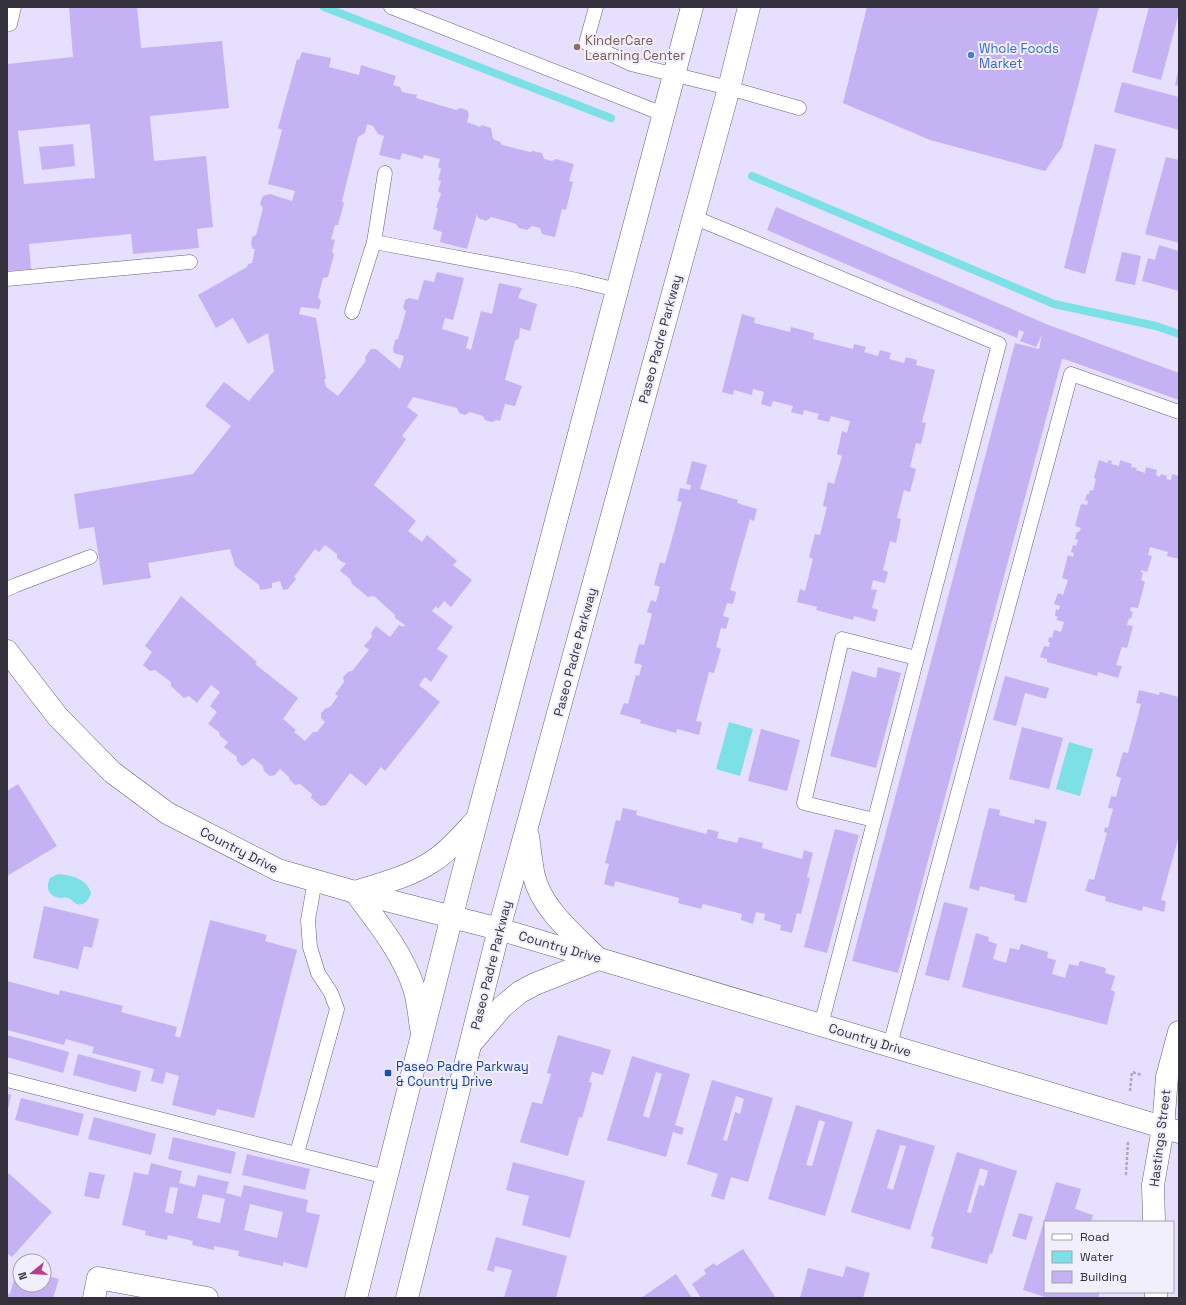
<svg xmlns="http://www.w3.org/2000/svg" width="1186" height="1305" font-family="'Space Grotesk',sans-serif">
  <style>
    .water { fill: #7de0e7 }
    .lines { fill: none; stroke-linecap: round; stroke-linejoin: round }
    .stream { stroke: #7de0e7; stroke-width: 8 }
    .building { fill: #c5b2f4; fill-rule: evenodd }
    .lane-casing { stroke: #68617c; stroke-width: 15 }
    .street-casing { stroke: #68617c; stroke-width: 23 }
    .secondary-casing { stroke: #68617c; stroke-width: 23 }
    .path { stroke: #aca6bf; stroke-width: 2.5; stroke-dasharray: 3 2; stroke-linecap: butt }
    .lane { stroke: #fff; stroke-width: 14 }
    .street { stroke: #fff; stroke-width: 22 }
    .secondary { stroke: #fff; stroke-width: 22 }
    .education-dot { fill: #8d6e63; stroke: #f2effc; stroke-width: 1.5 }
    .shop-dot { fill: #3f7fe0; stroke: #f2effc; stroke-width: 1.5 }
    .transit-dot { fill: #1a4fb4; stroke: #f2effc; stroke-width: 1.5 }
    .labels { text-anchor: middle; dominant-baseline: central; stroke-width: 4; stroke-linejoin: round; paint-order: stroke }
    .education-label { font-size: 13px; fill: #785e54; stroke: #f2effc; text-anchor: start }
    .shop-label { font-size: 13px; fill: #366cbe; stroke: #f2effc; text-anchor: start }
    .street-label { font-size: 13px; fill: #34313d; stroke: #f2effc }
    .transit-label { font-size: 13px; fill: #164399; stroke: #f2effc; text-anchor: start }
  </style>
  <rect width="100%" height="100%" fill="#e7dffe"/>
  <g class="water">
    <path d="M729 722 753 729 740 776 716 769Z"/>
    <path d="M1069 742 1093 749 1080 796 1056 789Z"/>
    <path d="M58 874C71 875 87 879 91 893 89 900 83 908 75 903 72 901 71 898 67 898 64 897 64 898 61 898 49 897 45 888 50 878Z"/>
  </g>
  <g class="lines">
    <g class="stream">
      <path d="M324 7 611 118"/>
      <path d="M752 176 1054 304 1156 326 1179 334"/>
    </g>
  </g>
  <g class="building">
    <path d="M69 7H137L141 48 222 41 229 108 150 116 154 161 206 156 213 227 197 229 199 248 133 254 131 234 29 244 31 269 7 271V64L73 57ZM90 124 95 178 24 184 18 131Z"/>
    <path d="M867 7H1099L1062 147 1045 171 930 140 843 103Z"/>
    <path d="M1149 7H1179V13L1161 80 1132 72Z"/>
    <path d="M302 52 331 58 329 67 359 75 361 65 396 76 393 85 400 87 402 92 417 95 416 98 456 110 460 108 467 110 469 114 467 122 480 127 482 125 491 128 493 139 500 142 502 145 530 152 533 151 542 153 544 159 552 161 556 159 574 164 569 181 573 182 566 210 562 209 555 237 542 234 540 228 532 226 527 230 519 228 516 224 491 217 486 221 478 218 477 214 467 249 440 242 442 232 433 229 438 208H436L441 194 438 191 441 181 438 180 441 169 438 167 440 159 424 155 423 159 402 153 400 160 379 155 384 136 378 134 373 126 367 124 365 133 358 137 342 201 344 203 338 225H335L331 239 335 240 332 252 334 254 328 277 323 278 318 297 321 301 319 309 301 307 299 314 316 318 326 379H324L326 387 338 396 366 361 365 357 371 349H376L400 369 404 356 394 353 393 349 395 340 398 339 406 311 403 308 405 300 409 298 418 300 424 280 434 282 437 272 464 278 453 320 445 318 442 329 469 337 466 348 471 350 481 311 492 314 499 283 522 288 518 298 537 304 530 331 520 328 519 338 515 341 505 380 522 386 515 406 505 404 500 421 497 420 492 422 485 420 483 416 470 412 465 415 459 413 457 408 413 397 407 407 418 415 402 436 406 439 374 485 416 521 408 531 422 542 427 535 457 561 453 565 472 580 451 607 444 601 438 609 436 606 432 611 453 627 437 649 448 656 431 682 425 677 419 685 440 702 385 771 381 767 366 786 350 773 326 805 321 806 311 798 312 794 300 784 295 785 290 780 289 777 280 769 275 775 270 776 264 771 263 766 253 758 245 765 242 766 237 761V757L224 747 228 742 220 736 219 732 208 724 217 712 210 706 220 692 211 685 197 703 189 696 184 698 171 686V682L155 670 150 671 143 665 152 652 145 646 181 596 257 662 255 664 298 698 283 719 296 730 294 732 305 741 313 732H317L325 722 321 718V713L326 708 330 707 338 696 335 694 344 682 343 677 348 672 352 671 369 650 364 646 372 637 371 633 376 626 390 637 399 625 403 627 405 625 395 618V615L374 596 368 597 352 584 350 579 340 571 346 563 342 562 337 558V554L325 545 319 552 315 549 294 577 296 579 288 589 283 590 280 581 272 583V588L260 590 259 585 235 566 230 549 148 563 151 578 103 585 94 527 79 529 74 494 193 474 231 426 205 406 224 382 249 401 274 371 268 333 248 344 233 318 216 328 198 295 247 267 248 264 252 263 255 249H253L251 244 252 237 256 235 263 208 260 204 263 196 270 194 292 201 295 191 268 184 282 130 278 128 297 59 299 60Z"/>
    <path d="M1178 71H1179V86L1175 85Z"/>
    <path d="M1122 82 1179 97V130L1114 112Z"/>
    <path d="M73 144 75 166 42 170 39 147Z"/>
    <path d="M1095 144 1116 149 1085 274 1064 268Z"/>
    <path d="M1166 157 1179 160V243L1145 234Z"/>
    <path d="M776 207 1046 324 1179 373V400L1067 360 1062 359 898 973 852 961 1015 343 1039 349 1042 335 1036 347 1020 341 1024 332 1019 330 1017 338 767 230Z"/>
    <path d="M1159 245 1179 251V291L1142 281 1148 258 1155 260Z"/>
    <path d="M1122 252 1141 256 1135 285 1115 281Z"/>
    <path d="M742 314 755 318 754 323 790 332 791 327 814 333 813 339 853 349 854 344 866 347 864 352 878 356 880 350 891 353 889 359 904 363 906 357 917 360 916 365 935 370 922 422 926 423 921 444 916 443 910 467 916 469 910 492 904 490 897 518 901 519 896 543 890 541 883 570 888 572 885 583 873 580 871 589 877 590 872 608 878 610 875 622 854 616 853 620 816 610 817 607 797 602 800 589 805 591 813 559 809 557 815 534 820 535 827 507 823 506 828 482 834 484 842 456 837 454 842 431 847 433 850 421 831 416 829 422 817 419 819 414 804 410 803 415 791 412 793 406 773 401 771 407 761 404 764 392 753 389 752 395 734 390 733 395 722 392Z"/>
    <path d="M1099 460 1108 463V460L1112 461 1111 464 1119 466 1120 460 1132 464 1131 467 1137 468 1136 470 1145 473 1146 467 1157 470 1156 475 1160 477 1161 474 1167 476 1166 479 1171 480 1172 474 1179 476V559L1167 556 1168 552 1150 547 1148 555 1152 556 1147 572 1141 570V572L1143 573 1141 580 1145 582 1138 608 1131 607 1130 611 1133 612 1131 619 1129 618 1127 625 1133 626 1127 648 1122 647 1116 665 1122 666 1118 678 1098 672 1097 676 1047 662V659L1040 657 1044 646 1049 647 1050 642H1048L1049 637 1052 638 1054 630 1061 632 1064 622 1056 620 1058 617 1055 616 1056 609 1059 610 1060 606 1054 604 1058 593 1063 595 1068 580 1062 578 1068 555 1073 557 1074 553 1071 552 1073 545 1076 546 1078 540 1075 539 1077 532H1079L1081 528 1075 526 1081 504 1087 505 1088 501 1085 500 1087 494H1089L1090 490 1093 491 1096 479 1094 478Z"/>
    <path d="M692 461 707 465 700 489 738 500 737 503 757 509 754 521 750 519 730 590 736 592 733 604 727 603 723 616 729 618 726 629 721 628 716 647 721 649 714 673 709 672 696 721 702 722 699 735 677 729 676 733 640 723 641 720 620 714 624 703 628 704 636 675 639 676 642 665 634 663 639 644 644 645 652 614 647 612 651 600 656 602 660 587 654 585 660 562 665 564 682 502 677 501 680 488 690 490 691 485 686 484Z"/>
    <path d="M878 667 901 673 876 768 830 756 852 671 876 678Z"/>
    <path d="M1005 676 1049 688 1046 699 1025 693 1016 726 993 720Z"/>
    <path d="M1139 690 1159 695 1160 692 1179 697V836L1161 900 1166 901 1164 912 1143 906 1142 911 1105 901 1106 897 1085 891 1089 879 1094 880 1107 833 1104 832 1105 827 1108 828 1113 809 1108 808 1111 796 1116 797 1121 778 1116 776 1123 752 1128 753 1141 704 1136 703Z"/>
    <path d="M1022 727 1063 738 1049 789 1009 779Z"/>
    <path d="M761 729 800 740 787 791 748 781Z"/>
    <path d="M18 784 57 846 7 876V791Z"/>
    <path d="M623 808 637 811 636 815 706 834 708 829 719 832 717 838 737 843 739 837 763 843 762 848 802 859 804 850 813 853 807 877 810 878 801 914 797 913 792 933 780 930 781 925 764 920 765 914 756 912 753 924 741 920 742 914 703 904 701 909 678 903 679 898 615 881 614 887 604 884 609 864 605 863 616 820 620 821Z"/>
    <path d="M989 808 1000 810 999 815 1034 824 1035 819 1047 822 1026 903 1014 900 1015 895 980 886 979 891 969 888Z"/>
    <path d="M835 829 859 835 827 953 804 947Z"/>
    <path d="M944 902 968 908 949 981 925 975Z"/>
    <path d="M44 906 99 919 92 948 84 946 78 969 33 958Z"/>
    <path d="M210 920 267 935 265 941 297 950 254 1118 217 1109 215 1116 172 1105 179 1076 166 1072 163 1084 151 1081 154 1069 92 1053 94 1047 66 1039 64 1045 7 1030V981L59 995 60 990 123 1006 121 1012 177 1027 175 1036 180 1038Z"/>
    <path d="M976 933 989 937 988 941 997 944 993 959 1006 963 1010 948 1019 950 1021 944 1048 952 1047 958 1056 960 1052 974 1065 978 1069 964 1078 966 1080 961 1106 968 1105 973 1115 976 1111 990 1115 992 1107 1025 962 987Z"/>
    <path d="M7 1035 69 1052 63 1073 7 1057Z"/>
    <path d="M558 1035 611 1050 603 1075 592 1072 589 1082 592 1083 582 1118 579 1117 568 1156 520 1142 532 1102 542 1104 551 1074 547 1073Z"/>
    <path d="M78 1054 141 1071 136 1092 73 1075Z"/>
    <path d="M632 1056 690 1074 675 1125 684 1128 682 1135 673 1132 666 1157 607 1140ZM656 1072 662 1074 649 1118 643 1116Z"/>
    <path d="M712 1080 773 1098 748 1182 731 1177 724 1200 711 1196 718 1174 687 1164ZM736 1096 744 1099 740 1114 735 1112 727 1141 723 1140Z"/>
    <path d="M7 1094 11 1095 8 1109H7Z"/>
    <path d="M21 1098 84 1114 78 1136 15 1120Z"/>
    <path d="M796 1105 853 1122 825 1216 768 1199ZM819 1120 825 1122 812 1166 806 1165Z"/>
    <path d="M94 1117 156 1134 151 1155 88 1139Z"/>
    <path d="M877 1129 935 1146 910 1230 851 1212ZM900 1145 906 1146 893 1190 887 1188Z"/>
    <path d="M173 1137 236 1152 231 1174 168 1159Z"/>
    <path d="M957 1152 1017 1171 992 1254 990 1253 987 1264 931 1248 934 1237 931 1236ZM980 1168 988 1171 984 1186 979 1185 971 1213 967 1212Z"/>
    <path d="M247 1154 310 1169 305 1190 242 1175Z"/>
    <path d="M513 1162 585 1181 570 1238 522 1225 529 1196 506 1190Z"/>
    <path d="M151 1163 182 1171 179 1183 195 1187 198 1175 229 1182 226 1193 241 1197 244 1185 308 1200 306 1212 320 1215 307 1268 283 1262V1266L238 1256 239 1251 214 1246V1250L192 1245 193 1241 168 1235 167 1240 145 1235 146 1231 122 1225 134 1172 148 1175ZM170 1187 178 1188 173 1214 165 1212ZM203 1194 225 1199 220 1223 197 1218ZM250 1204 283 1212 277 1238 244 1230Z"/>
    <path d="M7 1172 52 1212 12 1257 7 1253Z"/>
    <path d="M89 1172 105 1175 99 1199 84 1196Z"/>
    <path d="M1056 1182 1081 1189 1075 1209 1093 1215 1091 1222H1045V1292H1100L1098 1298H1048L1023 1290Z"/>
    <path d="M1019 1213 1033 1217 1026 1240 1012 1236Z"/>
    <path d="M496 1237 567 1256 556 1298H504L512 1270 495 1266 494 1272 487 1270Z"/>
    <path d="M743 1249 776 1298H701L692 1284 706 1274 704 1270 714 1263 716 1266Z"/>
    <path d="M846 1266 870 1273 863 1298H800L808 1268 843 1277Z"/>
    <path d="M17 1268 20 1269V1285H44V1275L59 1279 53 1298H7V1293L10 1294Z"/>
    <path d="M676 1274 692 1298H641Z"/>
  </g>
  <g class="lines">
    <g class="lane-casing">
      <g id="lane">
        <path d="M391 7 663 114"/>
        <path d="M596 7 586 43 631 64 729 88 799 108"/>
        <path d="M7 23 10 24 14 7"/>
        <path d="M693 217 754 242 999 344 821 1025"/>
        <path d="M374 242 385 173"/>
        <path d="M7 279 190 262"/>
        <path d="M352 312 374 242 577 280 617 290"/>
        <path d="M7 589 16 585 90 557"/>
        <path d="M874 820 804 803 842 639 916 658"/>
        <path d="M890 1045 1071 374 1179 412"/>
        <path d="M7 1080 386 1177"/>
        <path d="M297 1153 337 1009 331 993 318 973 310 947 308 920 315 880"/>
      </g>
    </g>
    <g class="street-casing">
      <g id="street">
        <path d="M7 651 58 717 112 772 167 813 278 870 355 892 499 929 1179 1132"/>
        <path d="M1154 1222 1153 1185 1163 1128 1167 1077 1179 1032"/>
        <path d="M1156 1292V1298"/>
        <path d="M94 1298 98 1278 207 1298"/>
      </g>
    </g>
    <g class="secondary-casing">
      <g id="secondary">
        <path d="M421 1028C419 1015 418 1000 414 988 402 952 377 922 355 892 380 884 408 877 430 863 448 852 462 835 477 819"/>
        <path d="M474 1040 502 1007 520 992 535 984 598 959C575 935 542 910 534 876 531 863 530 849 528 836"/>
        <path d="M356 1298 460 884 692 7"/>
        <path d="M407 1298 499 929 729 88 749 7"/>
      </g>
    </g>
    <g class="path">
      <path d="M1130 1091 1132 1072 1142 1075"/>
      <path d="M1128 1142 1126 1174H1129"/>
    </g>
    <use href="#lane" class="lane"/>
    <use href="#street" class="street"/>
    <use href="#secondary" class="secondary"/>
  </g>
  <circle class="education-dot" cx="577" cy="47" r="4"/>
  <circle class="shop-dot" cx="971" cy="55" r="4"/>
  <rect class="transit-dot" x="384" y="1069" width="8" height="8" rx="2"/>
  <g class="labels">
    <g class="education-label">
      <text x="585" y="40">KinderCare<tspan x="585" dy="15">Learning Center</tspan></text>
    </g>
    <g class="shop-label">
      <text x="979" y="48">Whole Foods<tspan x="979" dy="15">Market</tspan></text>
    </g>
    <g class="street-label">
      <text transform="translate(660 339) rotate(-75)">Paseo Padre Parkway</text>
      <text transform="translate(575 652) rotate(-75)">Paseo Padre Parkway</text>
      <text transform="translate(239 850) rotate(27)">Country Drive</text>
      <text transform="translate(560 947) rotate(16)">Country Drive</text>
      <text transform="translate(491 965) rotate(-76)">Paseo Padre Parkway</text>
      <text transform="translate(870 1040) rotate(17)">Country Drive</text>
      <text transform="translate(1160 1138) rotate(-83)">Hastings Street</text>
    </g>
    <g class="transit-label">
      <text x="396" y="1066">Paseo Padre Parkway<tspan x="396" dy="15">&amp; Country Drive</tspan></text>
    </g>
  </g>
  <rect width="1186" height="1305" fill="none" stroke="#34313d" stroke-width="16"/>
  <rect x="1044" y="1221" width="130" height="72" fill="#f2effc" stroke="#a6a3b0"/>
  <rect x="1052" y="1234" width="20" height="6" fill="#ffffff" stroke="#a6a3b0"/>
  <text x="1080" y="1241" font-size="12" fill="#34313d">Road</text>
  <rect x="1052" y="1251" width="20" height="12" fill="#7de0e7" stroke="#a6a3b0"/>
  <text x="1080" y="1261" font-size="12" fill="#34313d">Water</text>
  <rect x="1052" y="1271" width="20" height="12" fill="#c5b2f4" stroke="#a6a3b0"/>
  <text x="1080" y="1281" font-size="12" fill="#34313d">Building</text>
  <g transform="translate(32 1273) rotate(252)"><circle r="19" fill="#f2effc" stroke="#a6a3b0"/>
  <path d="M0-3L7 15L0 10L-7 15Z" fill="#ba3d8d"/>
  <text y="-6" font-size="11" font-weight="bold" text-anchor="middle" fill="#34313d">N</text>
  </g>
</svg>
